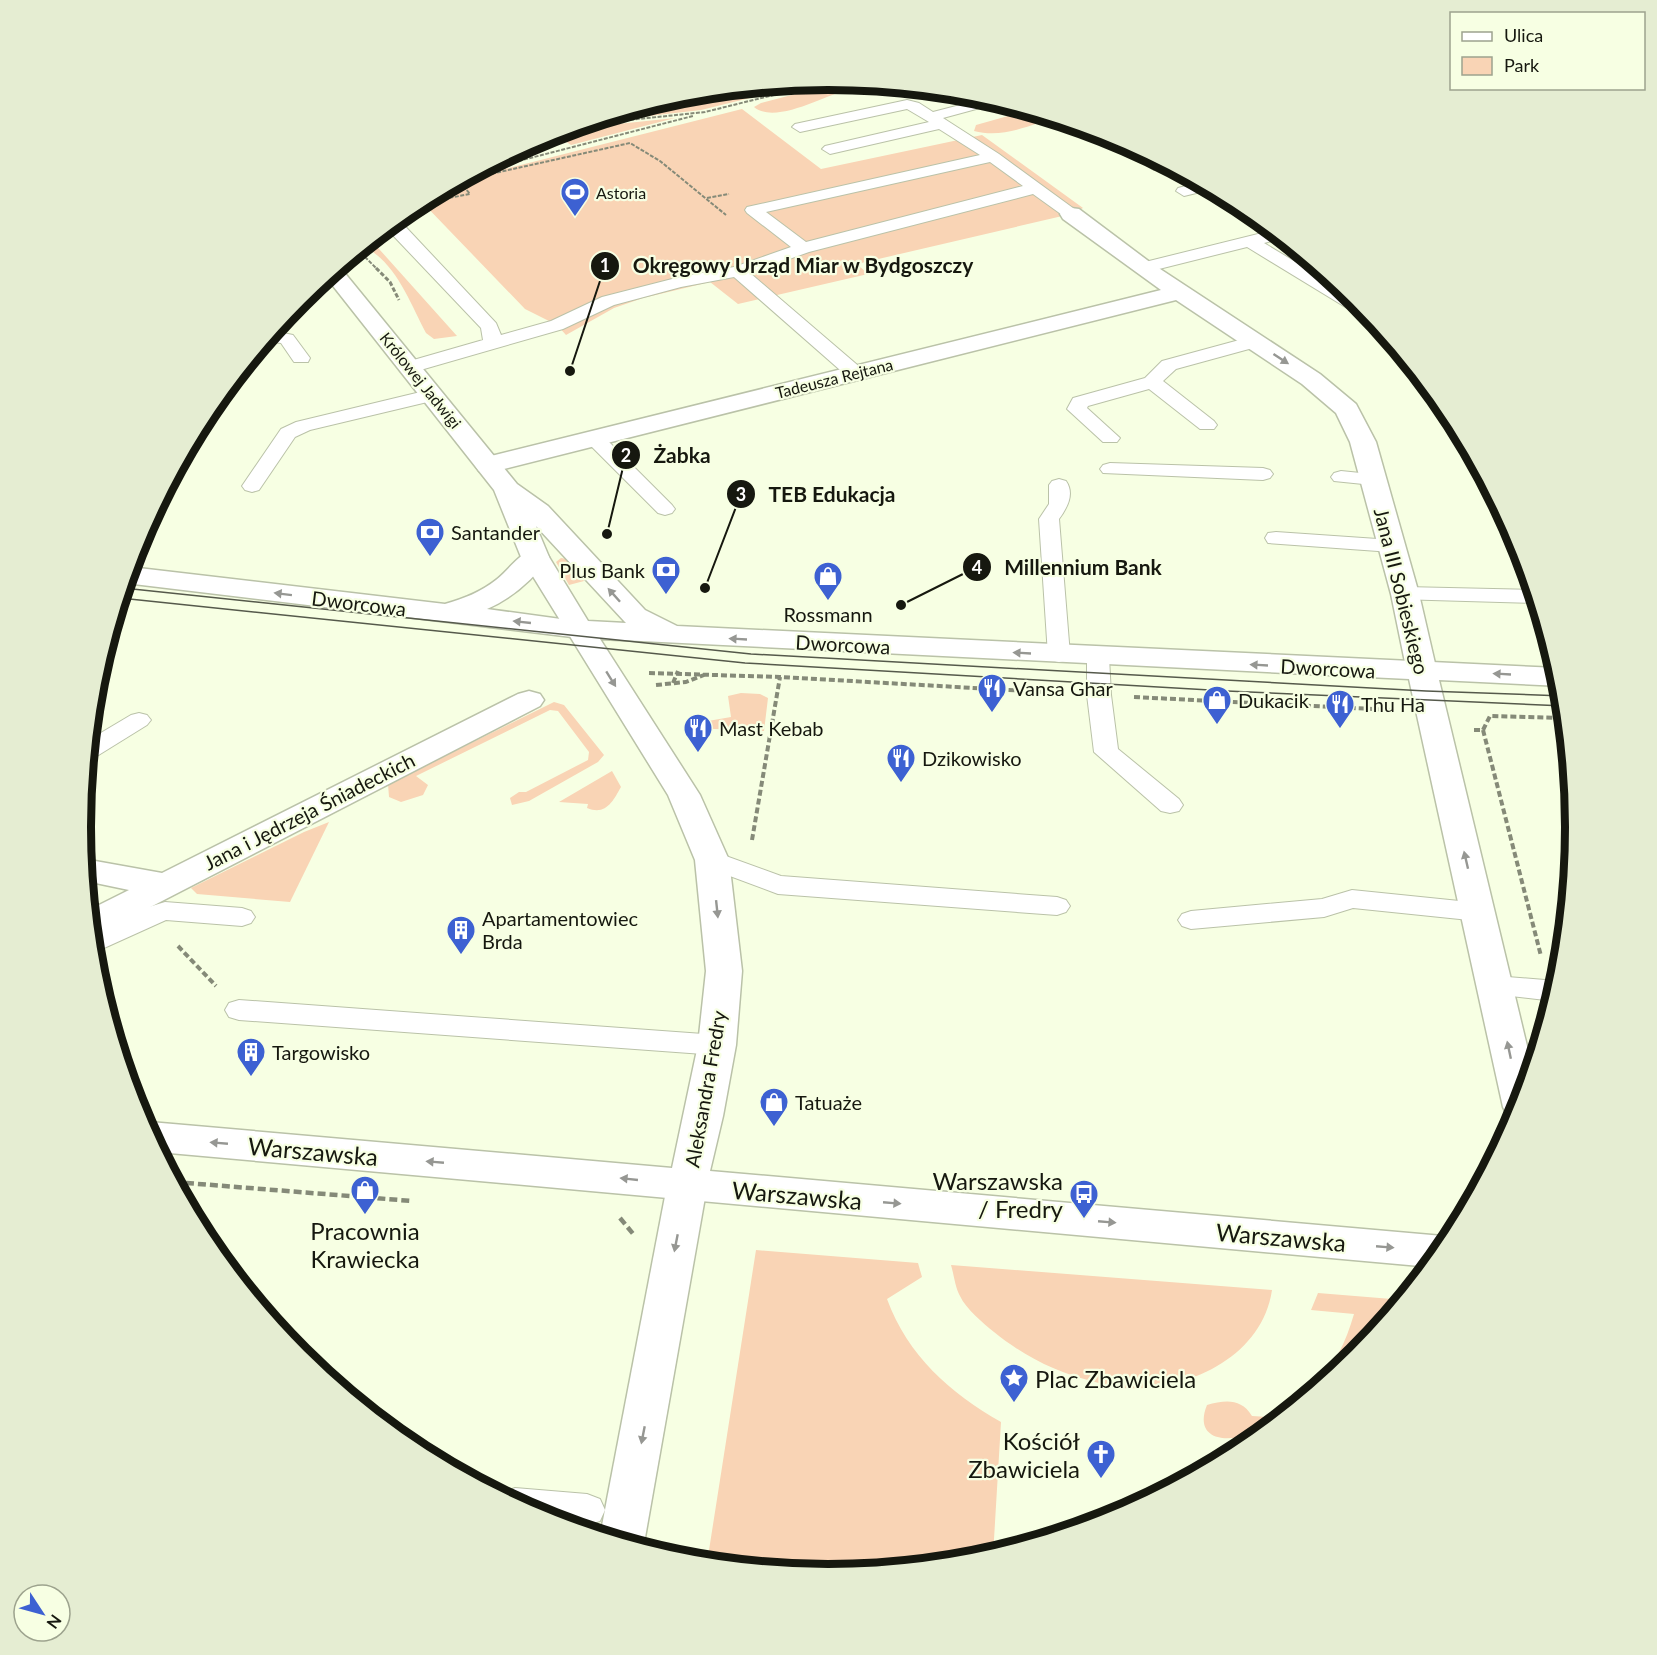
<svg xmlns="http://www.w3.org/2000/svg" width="1657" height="1655" font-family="Lato,sans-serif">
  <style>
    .green { fill: #f9d4b5 }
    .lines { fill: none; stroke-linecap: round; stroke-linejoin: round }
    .lane-casing { stroke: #bac2a8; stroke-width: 2 }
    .street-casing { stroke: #bac2a8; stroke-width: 3 }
    .secondary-casing { stroke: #bac2a8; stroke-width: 3 }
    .path-far3 { stroke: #858a78; stroke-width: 2; stroke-dasharray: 4 1.5; stroke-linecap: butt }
    .path-far2 { stroke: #858a78; stroke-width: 3; stroke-dasharray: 4.5 2; stroke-linecap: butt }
    .path-far1 { stroke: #858a78; stroke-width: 4; stroke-dasharray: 6 3; stroke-linecap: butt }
    .path { stroke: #858a78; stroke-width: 4.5; stroke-dasharray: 8 4; stroke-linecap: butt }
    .lane { fill: #fff; fill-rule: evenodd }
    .street { fill: #fff; fill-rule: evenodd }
    .secondary { fill: #fff; fill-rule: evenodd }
    .tram { stroke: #55594b; stroke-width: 1.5 }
    .oneway { fill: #969793 }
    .labels { text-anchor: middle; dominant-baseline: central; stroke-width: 4.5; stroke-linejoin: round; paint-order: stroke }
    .far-poi-label { font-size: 16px; fill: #16180f; stroke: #f7ffe3; text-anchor: start }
    .far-street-label { font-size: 16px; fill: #16180f; stroke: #f7ffe3 }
    .poi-label { font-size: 20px; fill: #16180f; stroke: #f7ffe3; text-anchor: start }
    .street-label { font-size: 20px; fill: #16180f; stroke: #f7ffe3 }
    .near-street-label { font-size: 24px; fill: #16180f; stroke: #f7ffe3 }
    .near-poi-label { font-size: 24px; fill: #16180f; stroke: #f7ffe3; text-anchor: end }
    .rim { fill: none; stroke: #16180f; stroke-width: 8 }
    .leader { fill: none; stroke: #16180f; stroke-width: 2 }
    .callout-dot { fill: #16180f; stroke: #f7ffe3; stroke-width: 2 }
    .mark-label { font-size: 18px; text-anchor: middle; font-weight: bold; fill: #fff }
    .callout-label { font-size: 21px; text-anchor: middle; font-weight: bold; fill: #16180f; stroke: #f7ffe3; stroke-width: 4.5; stroke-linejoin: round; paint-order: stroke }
  </style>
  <rect width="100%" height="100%" fill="#f7ffe3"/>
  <g class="green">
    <path d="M818 81 701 110 606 121 679 102 738 95 772 85Z"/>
    <path d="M845 81 891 86C877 88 862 86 849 89 826 95 775 125 754 107L761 103Z"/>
    <path d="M742 109 821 169 982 135 1083 208 1071 214 857 264 868 274 738 304 710 282 643 298 614 308 566 335 557 325 525 309 421 201 462 180Z"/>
    <path d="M1019 115 1039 119V123C1017 130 997 137 974 131L976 125 1008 116Z"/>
    <path d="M675 118 571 145 556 135 589 127Z"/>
    <path d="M371 240 457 336 434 339 426 333C410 303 396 262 363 246Z"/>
    <path d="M561 558 567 559 584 581 569 585 556 562Z"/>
    <path d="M741 693 760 694 768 698 764 731 690 728 685 725 731 717 728 696Z"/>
    <path d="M554 702 564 705 604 755 598 762 529 801 512 805 510 798 519 792H526L588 760 589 752 558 711 550 710 416 776 428 785 423 795 401 802 389 797 388 784Z"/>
    <path d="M612 771 621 787C613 801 606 816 587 808L588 804 559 802Z"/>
    <path d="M329 822 290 902 197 894 191 888 304 832Z"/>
    <path d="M756 1250 918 1263 922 1277 887 1299C908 1356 950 1393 1001 1422L993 1556 974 1561 828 1575 707 1563Z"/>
    <path d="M951 1265 1272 1290C1262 1358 1186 1392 1122 1388 1113 1387 1104 1384 1095 1382 1057 1373 1025 1357 994 1332 983 1323 966 1309 960 1296 955 1287 954 1275 951 1265Z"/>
    <path d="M1318 1293 1404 1300 1357 1357 1244 1450 1241 1451 1239 1437C1214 1442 1196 1432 1207 1405 1225 1400 1241 1398 1252 1416L1282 1418C1289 1407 1304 1399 1313 1389 1334 1367 1346 1342 1354 1314L1311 1310Z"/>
  </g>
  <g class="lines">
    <g class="lane-casing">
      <g id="lane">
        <path d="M987 98 1002 102 943 118 999 154 1077 211 1079 214 1077 217H1065L1033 194 809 252 750 273 862 369 864 373 862 377H848L734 277 681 287 614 305 563 329 417 371H403L401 367 403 363 483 340 481 328 386 228 395 220 401 222 496 323 501 335 551 321 602 297 680 277 734 267 791 247 747 213 745 210 747 207 980 155 939 129 830 154 822 149 825 146 929 122 907 109 800 132 792 127 795 124 907 100 919 103 933 112ZM990 162 1023 186 806 242 766 212Z"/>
        <path d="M1158 159 1170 166 1154 170 1146 165 1148 162Z"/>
        <path d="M1201 182 1213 189 1184 196 1176 191 1178 188Z"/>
        <path d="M1274 230 1283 238 1264 243 1358 300 1375 319H1365L1247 247 1143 273 1137 272 1134 268 1137 264Z"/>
        <path d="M273 331 293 335 310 358 308 362H294L281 343 265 341Z"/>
        <path d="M1254 336 1260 338 1263 342 1260 346 1176 369 1163 381 1214 421 1217 425 1214 429H1200L1149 389 1088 406 1087 408 1120 438 1117 442H1103L1067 409 1073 398 1145 378 1162 361Z"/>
        <path d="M433 389 440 391 443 395 440 399 310 430 295 437 259 490 252 492 245 490 242 486 281 429 296 422Z"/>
        <path d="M594 432 601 434 672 505 675 509 672 513 665 515 658 513 587 442 584 438 587 434Z"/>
        <path d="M1110 463 1263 468 1270 470 1273 474 1270 478 1263 480 1103 473 1100 469 1103 465Z"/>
        <path d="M1341 471 1380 475 1383 479 1380 483 1373 485 1334 481 1331 477 1334 473Z"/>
        <path d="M1059 479 1066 481C1075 494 1067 508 1059 519L1070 655 1067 660 1059 662 1051 660 1048 655 1039 519 1049 504V485L1052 481Z"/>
        <path d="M1276 532 1392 540 1400 541 1403 546 1400 551 1392 552 1268 543 1265 538 1268 533Z"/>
        <path d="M1405 587 1534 590 1538 603 1397 599 1394 594 1397 589Z"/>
        <path d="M1098 650 1106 652 1109 657 1111 695 1118 749 1179 799 1183 805 1179 811 1170 813 1161 811 1094 752 1087 695V657L1090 652Z"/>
        <path d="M139 713 147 715 151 720 147 725 97 756 87 758 89 740 131 715Z"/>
        <path d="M712 851 781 876 1057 897 1066 900 1070 906 1066 912 1057 915 778 894 703 866 699 860 703 854Z"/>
        <path d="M1352 890 1479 903 1488 906 1492 912 1488 918 1479 921 1353 908 1324 917 1191 929 1182 926 1178 920 1182 914 1191 911 1322 899Z"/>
        <path d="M165 902 242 908 251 911 255 917 251 923 242 926 166 920 93 953 91 933 136 911Z"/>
        <path d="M1495 976 1557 981 1560 982 1554 1001 1485 993 1481 986 1485 979Z"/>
        <path d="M239 1000 717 1035 727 1038 731 1045 727 1052 717 1055 239 1020 229 1017 225 1010 229 1003Z"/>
        <path d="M515 1488 587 1494 600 1499 605 1510 600 1521C564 1534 531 1513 501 1496L502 1493Z"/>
      </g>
    </g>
    <g class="street-casing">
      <g id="street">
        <path d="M1071 208 1079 209 1151 263 1320 374 1356 404 1376 442 1419 594 1437 672 1433 678 1422 681 1411 678 1407 672 1391 594 1350 442 1336 413 1302 384 1176 300 488 473 479 471 475 465 479 459 1161 290 1063 219 1060 214 1063 209Z"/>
        <path d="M535 549 545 551 549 557C533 580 512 598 487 609L590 623 595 629 590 635 580 638 125 583 130 567 445 604C463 599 481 592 496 580 509 570 519 553 535 549Z"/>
        <path d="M529 691 540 694 544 700 540 706 102 932 91 936 89 910 129 890 86 881 84 859 162 873 518 694Z"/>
        <path d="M687 1171 701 1175 707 1186 643 1549 600 1536 667 1186 673 1175Z"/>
      </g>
    </g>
    <g class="secondary-casing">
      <path id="secondary" d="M339 266 517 484 548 506 645 610 677 626 1558 668 1562 682 1561 686 1439 680 1533 1071 1516 1120 1508 1117 1503 1107 1409 679 600 639 700 795 729 860 742 971 736 1045 723 1116 710 1171 1443 1236 1453 1239 1431 1267 158 1152 143 1124 150 1122 672 1168 698 1045 706 971 695 860 668 795 521 557 494 490 326 277ZM536 526 625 622 626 623 588 621 549 557Z"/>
    </g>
    <g class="path-far3">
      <path d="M611 116 706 92"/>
      <path d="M581 125 705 112 834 80"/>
      <path d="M476 172 693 116"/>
      <path d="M707 198 729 194"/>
      <path d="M417 204 470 194 459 181 630 143 660 161 726 215"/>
      <path d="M361 253 378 270"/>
    </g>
    <path class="path-far2" d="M376 268 390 282 399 300"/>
    <g class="path-far1">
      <path d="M649 673 780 677 1063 693"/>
      <path d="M673 683 678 671"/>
      <path d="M656 685 686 682 704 675"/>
      <path d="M1134 697 1393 710"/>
      <path d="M1474 730H1483L1490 716 1566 718"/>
      <path d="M1483 730 1541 956"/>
      <path d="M752 840 780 677"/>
      <path d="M178 946 216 986"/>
    </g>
    <g class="path">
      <path d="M1498 1137 1500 1150"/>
      <path d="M174 1182 412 1201"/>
      <path d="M620 1218 634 1235"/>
    </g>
    <use href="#lane" class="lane"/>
    <use href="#street" class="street"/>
    <use href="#secondary" class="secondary"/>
    <g class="tram">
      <path d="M123 588 751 654 1426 691 1564 696"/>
      <path d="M120 598 745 663 1227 691 1565 706"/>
    </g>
  </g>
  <defs><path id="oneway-solid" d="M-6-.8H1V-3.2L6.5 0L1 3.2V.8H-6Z" transform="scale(1.5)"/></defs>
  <g class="oneway">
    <use href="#oneway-solid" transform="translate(1281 359) rotate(33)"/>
    <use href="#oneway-solid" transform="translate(283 594) rotate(-173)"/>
    <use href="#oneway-solid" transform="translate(614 595) rotate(-132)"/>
    <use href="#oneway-solid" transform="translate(522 622) rotate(-174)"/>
    <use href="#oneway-solid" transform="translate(738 639) rotate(-177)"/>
    <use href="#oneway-solid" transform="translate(1022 653) rotate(-177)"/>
    <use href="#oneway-solid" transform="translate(1259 665) rotate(-177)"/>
    <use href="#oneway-solid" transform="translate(1502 674) rotate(-177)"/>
    <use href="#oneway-solid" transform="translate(611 679) rotate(58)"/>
    <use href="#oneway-solid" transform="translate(1466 860) rotate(-103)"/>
    <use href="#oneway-solid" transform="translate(717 909) rotate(84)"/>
    <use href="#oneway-solid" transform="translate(1509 1050) rotate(-102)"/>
    <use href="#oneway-solid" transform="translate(219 1143) rotate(-175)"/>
    <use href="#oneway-solid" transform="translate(435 1162) rotate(-175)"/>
    <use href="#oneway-solid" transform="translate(629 1179) rotate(-174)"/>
    <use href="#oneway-solid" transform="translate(892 1203) rotate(5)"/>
    <use href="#oneway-solid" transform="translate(1107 1222) rotate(5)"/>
    <use href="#oneway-solid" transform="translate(676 1243) rotate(101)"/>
    <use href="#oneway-solid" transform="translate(1385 1247) rotate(5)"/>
    <use href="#oneway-solid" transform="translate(643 1435) rotate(101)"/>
  </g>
  <defs>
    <g id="stadium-pin" transform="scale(1.5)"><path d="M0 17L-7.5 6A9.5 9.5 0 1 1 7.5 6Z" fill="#3d61d2" stroke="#f7ffe3"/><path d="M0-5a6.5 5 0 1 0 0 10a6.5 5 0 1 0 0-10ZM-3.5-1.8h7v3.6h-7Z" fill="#fff"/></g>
    <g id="bank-pin" transform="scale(1.5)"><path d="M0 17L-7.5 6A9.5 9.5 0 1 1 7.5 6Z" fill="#3d61d2" stroke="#f7ffe3"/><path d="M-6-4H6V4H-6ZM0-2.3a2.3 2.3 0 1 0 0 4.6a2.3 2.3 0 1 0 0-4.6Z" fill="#fff"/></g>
    <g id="shop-pin" transform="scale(1.5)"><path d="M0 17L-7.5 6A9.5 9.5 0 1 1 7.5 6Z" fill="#3d61d2" stroke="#f7ffe3"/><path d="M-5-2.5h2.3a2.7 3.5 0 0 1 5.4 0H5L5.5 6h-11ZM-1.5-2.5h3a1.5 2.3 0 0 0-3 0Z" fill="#fff"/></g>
    <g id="restaurant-pin" transform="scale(1.5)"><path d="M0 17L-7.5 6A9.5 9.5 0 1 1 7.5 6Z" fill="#3d61d2" stroke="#f7ffe3"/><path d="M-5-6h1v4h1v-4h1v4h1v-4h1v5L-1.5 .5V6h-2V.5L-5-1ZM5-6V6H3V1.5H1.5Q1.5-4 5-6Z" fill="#fff"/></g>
    <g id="building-pin" transform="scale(1.5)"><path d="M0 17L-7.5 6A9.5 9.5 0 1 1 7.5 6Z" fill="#3d61d2" stroke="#f7ffe3"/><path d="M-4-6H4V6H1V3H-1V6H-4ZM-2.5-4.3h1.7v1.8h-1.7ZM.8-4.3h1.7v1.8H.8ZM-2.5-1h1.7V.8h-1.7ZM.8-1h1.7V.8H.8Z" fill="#fff"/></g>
    <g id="bus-pin" transform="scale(1.5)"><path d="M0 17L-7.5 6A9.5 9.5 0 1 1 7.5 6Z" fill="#3d61d2" stroke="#f7ffe3"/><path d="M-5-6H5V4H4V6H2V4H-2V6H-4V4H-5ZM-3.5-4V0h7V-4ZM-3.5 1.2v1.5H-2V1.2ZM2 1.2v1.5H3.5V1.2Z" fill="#fff"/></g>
    <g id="sight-pin" transform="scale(1.5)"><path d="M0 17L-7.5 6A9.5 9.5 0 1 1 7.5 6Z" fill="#3d61d2" stroke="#f7ffe3"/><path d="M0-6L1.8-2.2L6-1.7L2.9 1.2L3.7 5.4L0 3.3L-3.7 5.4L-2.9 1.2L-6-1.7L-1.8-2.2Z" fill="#fff"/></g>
    <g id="church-pin" transform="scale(1.5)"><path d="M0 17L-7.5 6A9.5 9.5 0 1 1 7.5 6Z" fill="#3d61d2" stroke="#f7ffe3"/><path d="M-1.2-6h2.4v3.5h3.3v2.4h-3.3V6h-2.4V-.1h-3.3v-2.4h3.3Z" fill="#fff"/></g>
  </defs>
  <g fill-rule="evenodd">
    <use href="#stadium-pin" x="575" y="192"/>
    <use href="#bank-pin" x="430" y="532"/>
    <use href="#bank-pin" x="666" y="570"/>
    <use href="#shop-pin" x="828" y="576"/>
    <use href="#restaurant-pin" x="992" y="688"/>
    <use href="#shop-pin" x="1217" y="700"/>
    <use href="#restaurant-pin" x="1340" y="704"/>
    <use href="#restaurant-pin" x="698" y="728"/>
    <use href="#restaurant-pin" x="901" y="758"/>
    <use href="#building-pin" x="461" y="930"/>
    <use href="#building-pin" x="251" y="1052"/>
    <use href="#shop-pin" x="774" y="1102"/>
    <use href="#shop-pin" x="365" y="1190"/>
    <use href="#bus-pin" x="1084" y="1194"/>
    <use href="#sight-pin" x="1014" y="1378"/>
    <use href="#church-pin" x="1101" y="1454"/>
  </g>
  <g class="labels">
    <g class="far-poi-label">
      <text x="596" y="192">Astoria</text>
    </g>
    <g class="far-street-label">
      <text transform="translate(834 378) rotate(-14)">Tadeusza Rejtana</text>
      <text transform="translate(421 380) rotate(51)">Królowej Jadwigi</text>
    </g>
    <g class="poi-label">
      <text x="451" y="532">Santander</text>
      <text x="645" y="570" text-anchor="end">Plus Bank</text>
      <text x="828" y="614" text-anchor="middle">Rossmann</text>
      <text x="1013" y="688">Vansa Ghar</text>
      <text x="1238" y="700">Dukacik</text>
      <text x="1361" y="704">Thu Ha</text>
      <text x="719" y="728">Mast Kebab</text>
      <text x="922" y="758">Dzikowisko</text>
      <text x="482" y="918">Apartamentowiec<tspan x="482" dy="23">Brda</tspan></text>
      <text x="272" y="1052">Targowisko</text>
      <text x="795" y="1102">Tatuaże</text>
    </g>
    <g class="street-label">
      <text transform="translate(1402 591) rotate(76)">Jana III Sobieskiego</text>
      <text transform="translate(359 603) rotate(7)">Dworcowa</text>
      <text transform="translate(843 644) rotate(3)">Dworcowa</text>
      <text transform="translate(1328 668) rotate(3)">Dworcowa</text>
      <text transform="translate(309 811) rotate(-27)">Jana i Jędrzeja Śniadeckich</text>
      <text transform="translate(705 1089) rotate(-80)">Aleksandra Fredry</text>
    </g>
    <g class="near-street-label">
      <text transform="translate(313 1151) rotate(5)">Warszawska</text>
      <text transform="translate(797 1195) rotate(5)">Warszawska</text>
      <text transform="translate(1281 1237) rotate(5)">Warszawska</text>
    </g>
    <g class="near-poi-label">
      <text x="1063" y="1180">Warszawska<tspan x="1063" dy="28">/ Fredry</tspan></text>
      <text x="365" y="1230" text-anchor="middle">Pracownia<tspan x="365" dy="28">Krawiecka</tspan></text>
      <text x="1035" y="1378" text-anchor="start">Plac Zbawiciela</text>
      <text x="1080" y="1440">Kościół<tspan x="1080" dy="28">Zbawiciela</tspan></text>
    </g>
  </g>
  <path d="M0 0H1657V1655H0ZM91 827a737 737 0 1 1 1474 0a737 737 0 1 1-1474 0Z" fill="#e5edd2" fill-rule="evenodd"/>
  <path class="rim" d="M91 827a737 737 0 1 1 1474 0a737 737 0 1 1-1474 0Z"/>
  <path class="leader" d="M570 371L605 266M607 534L626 455M705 588L741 494M901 605L977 567"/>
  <g class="callout-dot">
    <circle cx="570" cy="371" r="6"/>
    <circle cx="607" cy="534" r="6"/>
    <circle cx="705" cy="588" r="6"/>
    <circle cx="901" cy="605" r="6"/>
    <circle cx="605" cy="266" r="15"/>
    <circle cx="626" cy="455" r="15"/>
    <circle cx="741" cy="494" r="15"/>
    <circle cx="977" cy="567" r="15"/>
  </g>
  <g class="mark-label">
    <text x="605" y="272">1</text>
    <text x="626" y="462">2</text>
    <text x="741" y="501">3</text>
    <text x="977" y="574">4</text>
  </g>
  <g class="callout-label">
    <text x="803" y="273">Okręgowy Urząd Miar w Bydgoszczy</text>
    <text x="682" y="463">Żabka</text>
    <text x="832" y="502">TEB Edukacja</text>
    <text x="1083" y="575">Millennium Bank</text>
  </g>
  <rect x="1450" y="12" width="195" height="78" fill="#f7ffe3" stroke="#9da38e" stroke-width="1.5"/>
  <rect x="1462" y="32" width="30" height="9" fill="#ffffff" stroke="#9da38e" stroke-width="1.5"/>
  <text x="1504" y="42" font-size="18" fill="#16180f">Ulica</text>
  <rect x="1462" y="57" width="30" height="18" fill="#f9d4b5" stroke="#9da38e" stroke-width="1.5"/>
  <text x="1504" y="72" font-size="18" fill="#16180f">Park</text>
  <g transform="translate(42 1613) rotate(126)"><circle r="28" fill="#f7ffe3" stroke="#9da38e" stroke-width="1.5"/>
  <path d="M0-4.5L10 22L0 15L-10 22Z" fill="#3d61d2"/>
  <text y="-9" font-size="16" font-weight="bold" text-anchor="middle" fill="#16180f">N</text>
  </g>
</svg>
